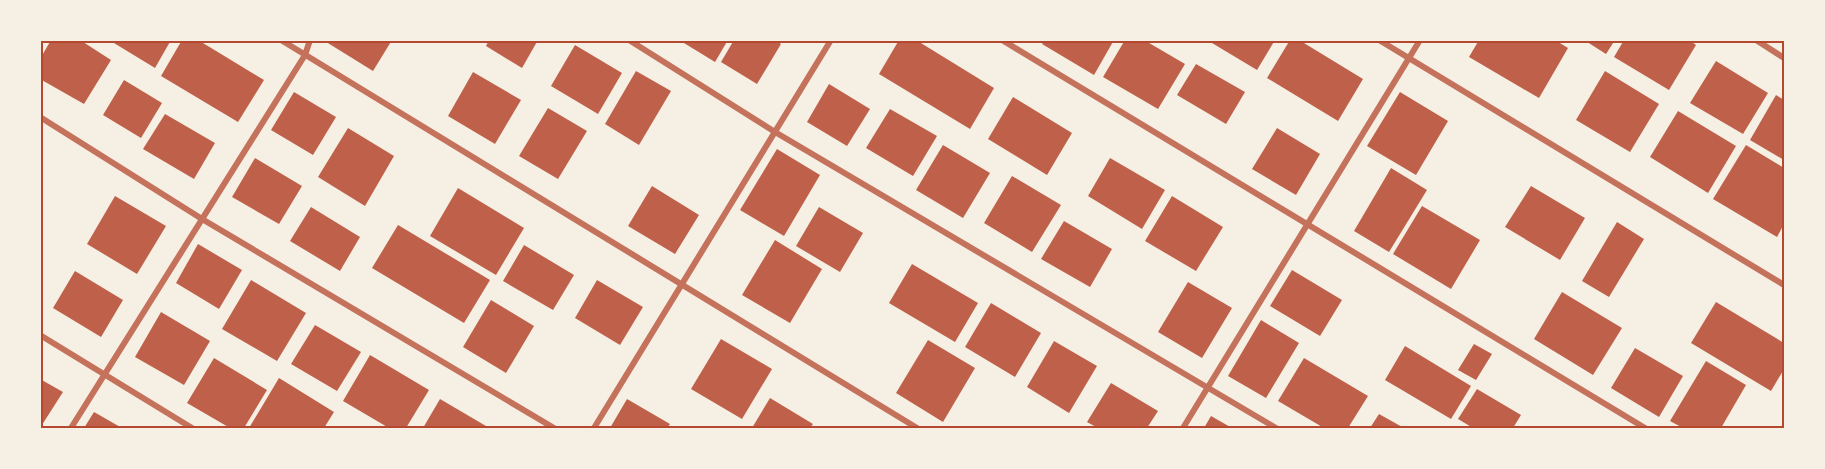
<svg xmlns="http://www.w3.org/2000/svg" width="1825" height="469" font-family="Mulish,sans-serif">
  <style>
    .building { fill: #bf614a }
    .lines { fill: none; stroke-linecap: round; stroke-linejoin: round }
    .minor { stroke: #c5725c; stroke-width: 6 }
    .neatline { fill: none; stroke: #b5482f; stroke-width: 2 }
  </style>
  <rect width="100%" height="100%" fill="#f6efe4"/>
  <g class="building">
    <path d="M51 40H80L111 60 84 104 40 79V59Z"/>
    <path d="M109 40H171L155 68Z"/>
    <path d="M182 40H198L264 80 238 122 161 76Z"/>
    <path d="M323 40H392L373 71Z"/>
    <path d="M489 40H538L522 68 486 46Z"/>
    <path d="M679 40H728L715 62Z"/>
    <path d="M734 40H775L781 44 757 84 721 62Z"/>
    <path d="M899 40H916L994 88 970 129 879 74Z"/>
    <path d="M1045 40H1114L1094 75 1042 44Z"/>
    <path d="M1125 40H1144L1185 64 1158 109 1103 77Z"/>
    <path d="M1207 40H1275L1257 70Z"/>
    <path d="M1290 40H1299L1363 79 1338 121 1267 78Z"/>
    <path d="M1479 40H1555L1568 48 1539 98 1469 57Z"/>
    <path d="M1584 40H1615L1606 54Z"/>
    <path d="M1624 40H1689L1696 45 1669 90 1614 57Z"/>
    <path d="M575 45 622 73 598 114 551 86Z"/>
    <path d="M1716 61 1768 93 1743 134 1690 103Z"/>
    <path d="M1196 64 1245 92 1226 124 1177 95Z"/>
    <path d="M636 71 671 91 639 145 605 124Z"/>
    <path d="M1605 71 1659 104 1630 152 1576 120Z"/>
    <path d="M473 72 521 100 495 144 448 116Z"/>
    <path d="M124 80 162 103 141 138 103 115Z"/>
    <path d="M829 84 870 109 847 146 807 122Z"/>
    <path d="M294 92 336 117 313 155 271 130Z"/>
    <path d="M1400 92 1448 121 1416 175 1367 146Z"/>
    <path d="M1776 95 1784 100V160L1750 140Z"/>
    <path d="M1013 97 1072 133 1047 175 988 139Z"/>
    <path d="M548 108 587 131 558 179 519 156Z"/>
    <path d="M890 109 937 136 913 176 866 148Z"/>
    <path d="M1678 111 1736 146 1708 193 1650 157Z"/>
    <path d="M165 114 215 143 194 179 143 149Z"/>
    <path d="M348 128 394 156 365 206 318 177Z"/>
    <path d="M1277 128 1320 154 1296 195 1252 169Z"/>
    <path d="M943 145 990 173 963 218 916 190Z"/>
    <path d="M1746 145 1784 168V224L1777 237 1713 199Z"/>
    <path d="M777 149 820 175 784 236 740 210Z"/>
    <path d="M255 158 302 186 279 224 232 197Z"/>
    <path d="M1110 158 1165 190 1142 229 1088 196Z"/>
    <path d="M1391 168 1427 190 1389 252 1354 231Z"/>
    <path d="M1012 176 1061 205 1032 252 984 223Z"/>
    <path d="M652 186 699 215 675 254 628 226Z"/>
    <path d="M1531 186 1585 218 1560 260 1505 227Z"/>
    <path d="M458 188 524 228 496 275 430 236Z"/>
    <path d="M115 196 166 226 137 274 87 244Z"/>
    <path d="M1172 196 1223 227 1196 271 1145 241Z"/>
    <path d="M1422 206 1480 240 1451 289 1393 254Z"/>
    <path d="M311 207 360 237 340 271 290 241Z"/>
    <path d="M819 207 863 233 840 272 796 246Z"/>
    <path d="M1064 221 1112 249 1090 287 1041 259Z"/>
    <path d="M1617 222 1644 239 1609 297 1582 281Z"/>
    <path d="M398 225 490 280 464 323 372 268Z"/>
    <path d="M775 240 822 269 790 323 742 295Z"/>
    <path d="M198 244 242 270 219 309 176 283Z"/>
    <path d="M524 245 574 275 553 310 503 281Z"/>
    <path d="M912 264 978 303 955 342 889 303Z"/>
    <path d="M1292 270 1342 300 1320 336 1270 306Z"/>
    <path d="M75 271 123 300 101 337 53 308Z"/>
    <path d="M251 280 306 313 277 361 222 329Z"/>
    <path d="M597 280 643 307 620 345 575 318Z"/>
    <path d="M1188 282 1232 308 1202 358 1158 332Z"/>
    <path d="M1562 292 1622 328 1593 375 1534 339Z"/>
    <path d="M491 300 534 326 506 373 463 347Z"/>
    <path d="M1716 302 1784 343V369L1771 391 1691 343Z"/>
    <path d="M991 303 1041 333 1015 377 965 347Z"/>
    <path d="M161 312 210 341 184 385 135 357Z"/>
    <path d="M1261 320 1299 343 1266 398 1228 376Z"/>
    <path d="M315 325 361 352 337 391 291 364Z"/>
    <path d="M721 339 772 369 742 419 691 389Z"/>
    <path d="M928 340 975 368 943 422 896 393Z"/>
    <path d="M1054 341 1097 366 1069 413 1027 387Z"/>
    <path d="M1474 344 1492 354 1476 380 1458 370Z"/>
    <path d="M1405 346 1471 386 1451 419 1385 380Z"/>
    <path d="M1635 348 1683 376 1659 417 1611 388Z"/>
    <path d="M370 355 429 390 406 428H389L343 401Z"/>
    <path d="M214 358 267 390 244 428H230L187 403Z"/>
    <path d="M1304 358 1368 396 1348 428H1324L1278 401Z"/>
    <path d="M1706 361 1746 385 1721 428H1683L1670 421Z"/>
    <path d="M279 378 334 412 324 428H249Z"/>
    <path d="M40 379 63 392 40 428Z"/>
    <path d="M1111 383 1158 411 1147 428H1098L1087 422Z"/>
    <path d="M1477 389 1521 415 1513 428H1473L1458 419Z"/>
    <path d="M770 398 813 424 810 428H752Z"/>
    <path d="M440 399 486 426 484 428H423Z"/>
    <path d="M627 399 670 424 667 428H610Z"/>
    <path d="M94 412 122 428H84Z"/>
    <path d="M1379 414 1404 428H1370Z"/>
    <path d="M1211 416 1232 428H1204Z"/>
  </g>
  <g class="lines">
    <g class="minor">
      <path d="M281 40 917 428"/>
      <path d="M629 40 775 132 1276 428"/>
      <path d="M1002 40 1645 428"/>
      <path d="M1379 40 1784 285"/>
      <path d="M1756 40 1784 58"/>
      <path d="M40 117 202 219 554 428"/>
      <path d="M40 335 192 428"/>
      <path d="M71 428 305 55 310 40"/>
      <path d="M594 428 831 40"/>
      <path d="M1183 428 1420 40"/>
    </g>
  </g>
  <rect width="1825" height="469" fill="none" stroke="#f6efe4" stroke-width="84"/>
  <rect x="42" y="42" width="1741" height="385" class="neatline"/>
</svg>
